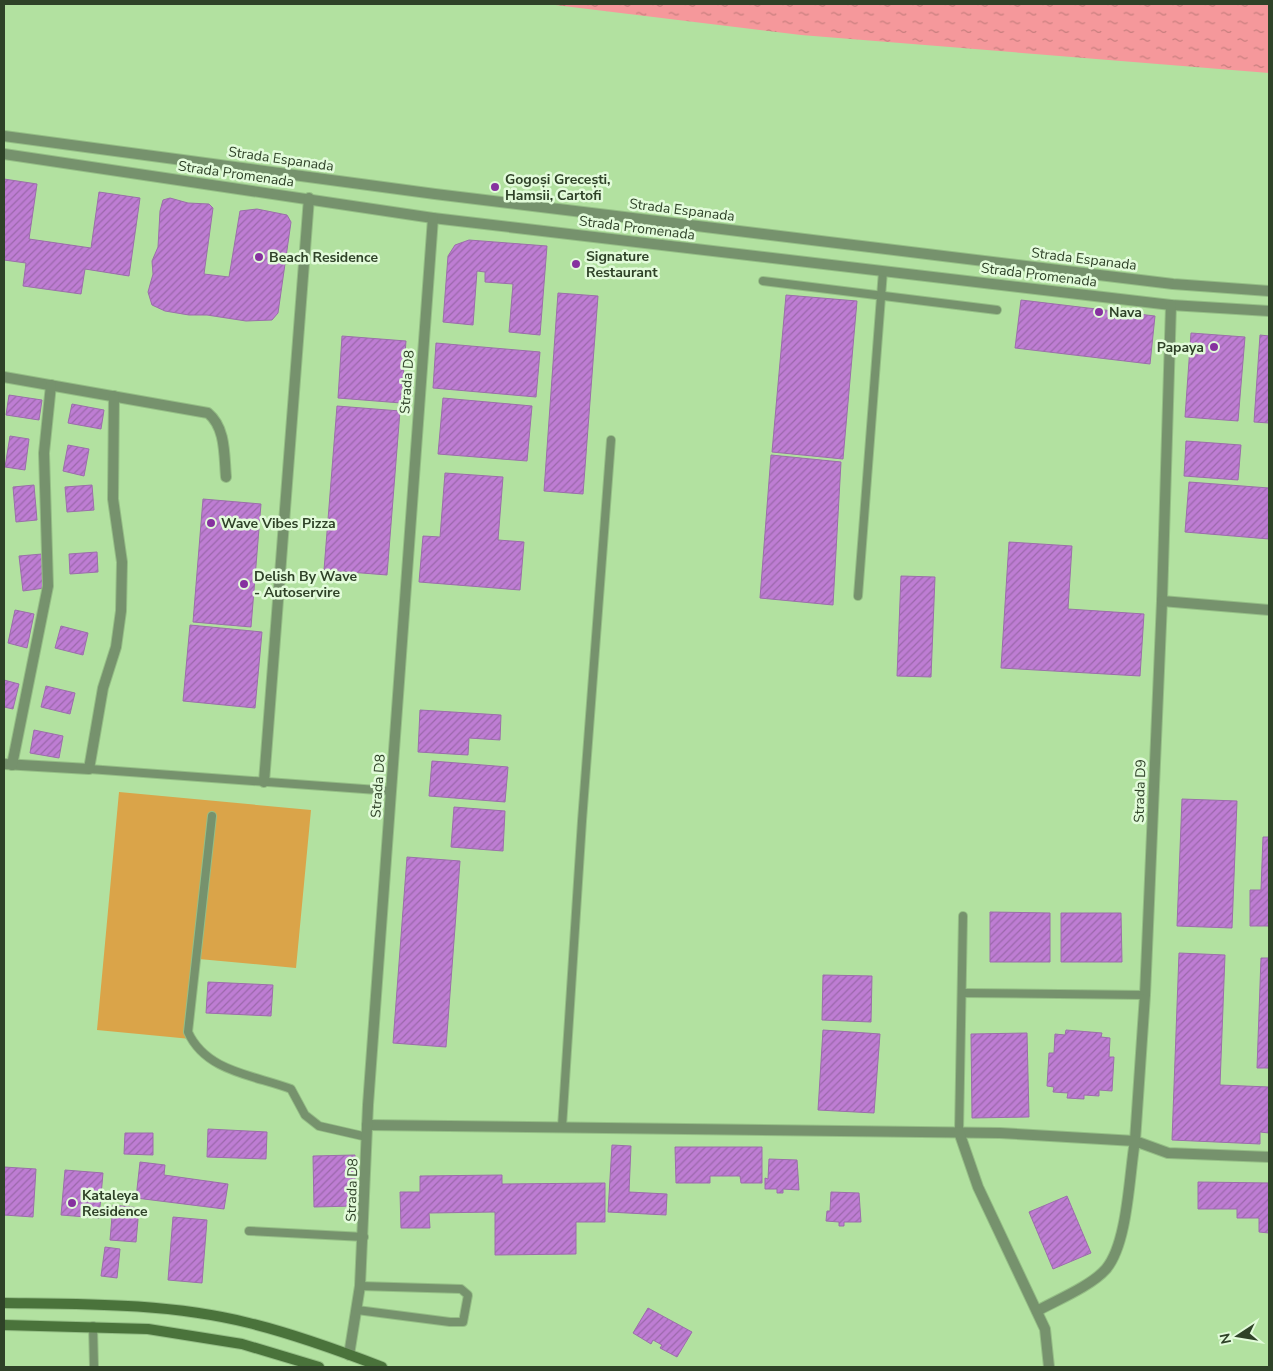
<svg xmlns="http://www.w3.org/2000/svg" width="1273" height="1371" font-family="'Nunito Sans',sans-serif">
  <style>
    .park { fill: #daa449 }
    .water { fill: url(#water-ripples) }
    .building { fill: url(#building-hatch); stroke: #9b6faa }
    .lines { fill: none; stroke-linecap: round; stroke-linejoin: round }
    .service-casing { stroke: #95be86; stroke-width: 10 }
    .pedestrian-casing { stroke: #95be86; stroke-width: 12 }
    .minor-casing { stroke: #95be86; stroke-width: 12 }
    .secondary-casing { stroke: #95be86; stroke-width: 12 }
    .service { stroke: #76926d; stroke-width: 8 }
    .pedestrian { stroke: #76926d; stroke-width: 10 }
    .minor { stroke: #76926d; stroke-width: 10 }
    .secondary { stroke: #4a733b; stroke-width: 10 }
    .poi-dot { fill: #86319f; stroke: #e2fbda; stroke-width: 2 }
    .labels { text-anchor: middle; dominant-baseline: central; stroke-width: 5; stroke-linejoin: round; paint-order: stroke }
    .street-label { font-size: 14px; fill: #2f4228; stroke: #e2fbda }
    .poi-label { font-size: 14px; font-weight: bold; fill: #2f4228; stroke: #e2fbda; text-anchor: start }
  </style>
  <defs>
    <pattern id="water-ripples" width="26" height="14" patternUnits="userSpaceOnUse" patternTransform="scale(1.25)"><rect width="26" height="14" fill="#f5989b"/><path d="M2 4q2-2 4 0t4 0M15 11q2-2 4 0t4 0" fill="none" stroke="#c77e7e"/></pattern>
    <pattern id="building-hatch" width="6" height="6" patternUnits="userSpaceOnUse" patternTransform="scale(1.25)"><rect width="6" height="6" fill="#be7dd3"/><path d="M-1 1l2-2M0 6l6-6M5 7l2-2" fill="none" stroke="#9b68ab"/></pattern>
  </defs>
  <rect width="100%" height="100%" fill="#b2e1a0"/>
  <path class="park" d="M119 792 311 810 296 968 199 959 191 1039 97 1030Z"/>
  <path class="water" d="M547 4H1269V73L801 35Z"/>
  <g class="building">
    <path d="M4 179 37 184 29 239 91 248 99 192 140 198 129 276 85 269 81 294 23 286 26 263 4 260Z"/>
    <path d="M170 198 188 203 209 204 213 208 204 274 229 277 240 211 257 209 287 215 291 222 278 313 272 320 246 321 207 315H189L165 311 152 305 148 292 153 274 152 261 158 247 160 211 163 200Z"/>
    <path d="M469 240 547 246 540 335 509 332 513 284 485 282V272L477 271 473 325 443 322 448 256 455 245Z"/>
    <path d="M558 293 598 296 583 494 544 491Z"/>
    <path d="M786 295 857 301 843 459 772 452Z"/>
    <path d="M1021 300 1155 316 1150 364 1015 348Z"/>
    <path d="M1191 333 1245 337 1238 421 1185 417Z"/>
    <path d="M1260 335 1269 336V423L1254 422Z"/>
    <path d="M342 336 406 341 401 403 338 398Z"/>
    <path d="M436 343 540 352 536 397 433 388Z"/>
    <path d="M9 395 42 400 39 420 6 415Z"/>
    <path d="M443 398 532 406 527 461 438 454Z"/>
    <path d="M72 404 104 410 101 429 68 423Z"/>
    <path d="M337 406 400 411 387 575 324 570Z"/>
    <path d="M10 436 29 439 25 470 5 467Z"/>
    <path d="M1186 441 1241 445 1238 480 1184 476Z"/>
    <path d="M68 445 89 449 84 476 63 471Z"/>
    <path d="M771 455 841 462 833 605 760 598Z"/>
    <path d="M445 473 503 477 498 540 524 542 520 590 419 582 423 536 440 537Z"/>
    <path d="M1189 482 1269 488V539L1185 532Z"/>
    <path d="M34 485 37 520 16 522 13 487Z"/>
    <path d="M92 485 94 510 67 512 65 487Z"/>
    <path d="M203 499 261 504 251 627 193 622Z"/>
    <path d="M1009 542 1072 546 1068 609 1144 614 1140 676 1001 668Z"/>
    <path d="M97 552 98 572 70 574 69 554Z"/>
    <path d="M42 554 45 588 23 591 19 556Z"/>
    <path d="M901 576 935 577 931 677 897 676Z"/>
    <path d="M15 610 34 614 27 648 8 643Z"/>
    <path d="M190 625 262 632 255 708 183 701Z"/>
    <path d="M61 626 88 633 83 655 55 648Z"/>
    <path d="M4 680 19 684 13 709 4 707Z"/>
    <path d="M46 686 75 693 70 714 41 707Z"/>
    <path d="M420 710 501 715 500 740 469 738 468 755 418 752Z"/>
    <path d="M34 730 63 736 59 758 30 753Z"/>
    <path d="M432 761 508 767 505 802 429 796Z"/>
    <path d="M1182 799 1237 801 1232 928 1177 926Z"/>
    <path d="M454 807 505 811 503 851 451 847Z"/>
    <path d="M1263 837H1269V926H1250V890H1261Z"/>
    <path d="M407 857 460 861 446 1047 393 1043Z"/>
    <path d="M990 912 1050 913V962H990Z"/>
    <path d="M1061 913H1121L1122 962H1061Z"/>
    <path d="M1179 953 1225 955 1220 1085 1269 1087V1133L1260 1132V1144L1172 1140Z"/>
    <path d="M1261 958H1269V1068H1257Z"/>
    <path d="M823 975 872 976 871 1022 822 1020Z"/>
    <path d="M208 982 273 985 271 1016 206 1013Z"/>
    <path d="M823 1030 880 1034 874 1113 818 1110Z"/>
    <path d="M1066 1030 1102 1033 1101 1037 1110 1038 1109 1057H1114L1112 1091 1099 1090V1096L1084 1095V1099L1067 1098 1068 1093 1053 1092 1054 1087 1047 1086 1049 1053H1054L1055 1034 1065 1035Z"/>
    <path d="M1027 1033 1029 1117 972 1118 971 1034Z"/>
    <path d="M208 1129 267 1132 266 1159 207 1157Z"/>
    <path d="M125 1133H153V1155L124 1154Z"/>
    <path d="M612 1145 631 1146 629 1192 667 1194 666 1215 608 1212Z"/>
    <path d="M675 1147H762V1183H741L740 1176H710V1183H676Z"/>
    <path d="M355 1155V1206L314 1207 313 1156Z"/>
    <path d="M769 1159 797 1160 799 1190 783 1189V1193H777V1189H765V1178L768 1179Z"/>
    <path d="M140 1162 165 1165 164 1175 228 1184 224 1209 136 1198Z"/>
    <path d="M4 1167 36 1169 33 1217 4 1215Z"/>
    <path d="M65 1170 103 1173 99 1218 61 1215Z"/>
    <path d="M502 1175V1184L605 1183V1222H576V1254L495 1255V1212L429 1213 430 1228H401L400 1192H420V1176Z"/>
    <path d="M1198 1182 1269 1183V1233L1259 1232V1218H1237V1209H1198Z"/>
    <path d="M831 1192 859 1193 861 1222H844V1226H839V1222L826 1221 827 1211H830Z"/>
    <path d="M1067 1196 1091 1253 1053 1269 1029 1212Z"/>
    <path d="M113 1205 139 1208 136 1242 110 1240Z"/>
    <path d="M173 1217 207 1220 202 1283 168 1280Z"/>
    <path d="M105 1247 120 1249 117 1278 101 1276Z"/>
    <path d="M648 1308 692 1332 677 1357 660 1348 662 1345 653 1340 651 1344 633 1333Z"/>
  </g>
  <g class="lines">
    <g class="service-casing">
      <g id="service">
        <path d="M763 281 997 310"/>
        <path d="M858 596 883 271"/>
        <path d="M89 769 391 791"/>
        <path d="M212 816 188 1032C206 1072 254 1075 291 1089L305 1115 319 1126 367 1137"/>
        <path d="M962 993 1145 995"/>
        <path d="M562 1127 582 821 611 440"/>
        <path d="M959 1132 963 916"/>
        <path d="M249 1231 364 1237"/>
        <path d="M357 1310 450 1322H463L468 1295 461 1289 360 1286"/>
        <path d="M93 1326 94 1367"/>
      </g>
    </g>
    <g class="pedestrian-casing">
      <path id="pedestrian" d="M4 136 435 194 1173 284 1269 291"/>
    </g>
    <g class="minor-casing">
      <g id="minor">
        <path d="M4 154 433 218 1171 305 1269 311"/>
        <path d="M1171 305 1162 601 1145 995 1135 1141 1168 1153 1269 1157"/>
        <path d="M4 377 208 413C226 428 224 455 226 477"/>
        <path d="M1162 601 1269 610"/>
        <path d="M4 764 89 769 103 688 116 647 121 611 122 562 113 499 114 396"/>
        <path d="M12 765 48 586 44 453 51 385"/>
        <path d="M264 782 309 198"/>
        <path d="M367 1125 1000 1133 1135 1141C1129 1175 1128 1243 1106 1269 1091 1286 1057 1300 1037 1311"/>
        <path d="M959 1132 978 1187 1045 1329 1049 1367"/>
        <path d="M349 1355 360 1286 368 1105 433 218"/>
      </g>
    </g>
    <g class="secondary-casing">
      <g id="secondary">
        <path d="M4 1303C85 1304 169 1303 249 1323 294 1334 338 1350 382 1367"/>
        <path d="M4 1325 148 1329 242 1344 319 1367"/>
      </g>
    </g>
    <use href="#service" class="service"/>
    <use href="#pedestrian" class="pedestrian"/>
    <use href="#minor" class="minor"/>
    <use href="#secondary" class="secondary"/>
  </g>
  <g class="poi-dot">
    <circle cx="495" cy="187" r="5"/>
    <circle cx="259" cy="257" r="5"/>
    <circle cx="576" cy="264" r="5"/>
    <circle cx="1099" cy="312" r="5"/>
    <circle cx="1214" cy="347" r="5"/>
    <circle cx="211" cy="523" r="5"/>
    <circle cx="244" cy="584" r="5"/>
    <circle cx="72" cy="1203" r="5"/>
  </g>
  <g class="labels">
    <g class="street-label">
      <text transform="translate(281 159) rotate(8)">Strada Espanada</text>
      <text transform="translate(236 174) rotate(8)">Strada Promenada</text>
      <text transform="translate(682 210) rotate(7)">Strada Espanada</text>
      <text transform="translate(637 228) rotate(7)">Strada Promenada</text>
      <text transform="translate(1084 259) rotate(7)">Strada Espanada</text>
      <text transform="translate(1039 275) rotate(7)">Strada Promenada</text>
      <text transform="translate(407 382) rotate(-86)">Strada D8</text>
      <text transform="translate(378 786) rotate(-86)">Strada D8</text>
      <text transform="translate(1140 791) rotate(-88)">Strada D9</text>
      <text transform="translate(352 1190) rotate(-88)">Strada D8</text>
    </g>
    <g class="poi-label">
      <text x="505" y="179">Gogoși Grecești,<tspan x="505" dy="16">Hamsii, Cartofi</tspan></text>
      <text x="586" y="256">Signature<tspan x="586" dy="16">Restaurant</tspan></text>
      <text x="269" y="257">Beach Residence</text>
      <text x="1109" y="312">Nava</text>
      <text x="1204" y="347" text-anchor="end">Papaya</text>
      <text x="221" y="523">Wave Vibes Pizza</text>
      <text x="254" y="576">Delish By Wave<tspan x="254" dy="16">- Autoservire</tspan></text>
      <text x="82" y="1195">Kataleya<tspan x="82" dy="16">Residence</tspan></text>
    </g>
  </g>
  <rect width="1273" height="1371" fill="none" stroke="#2f4228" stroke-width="10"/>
  <g transform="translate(1238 1336) rotate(258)" stroke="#e2fbda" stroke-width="4" paint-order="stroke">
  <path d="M0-4L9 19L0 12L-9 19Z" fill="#2f4228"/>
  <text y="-8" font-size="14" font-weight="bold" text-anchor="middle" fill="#2f4228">N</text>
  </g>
</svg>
